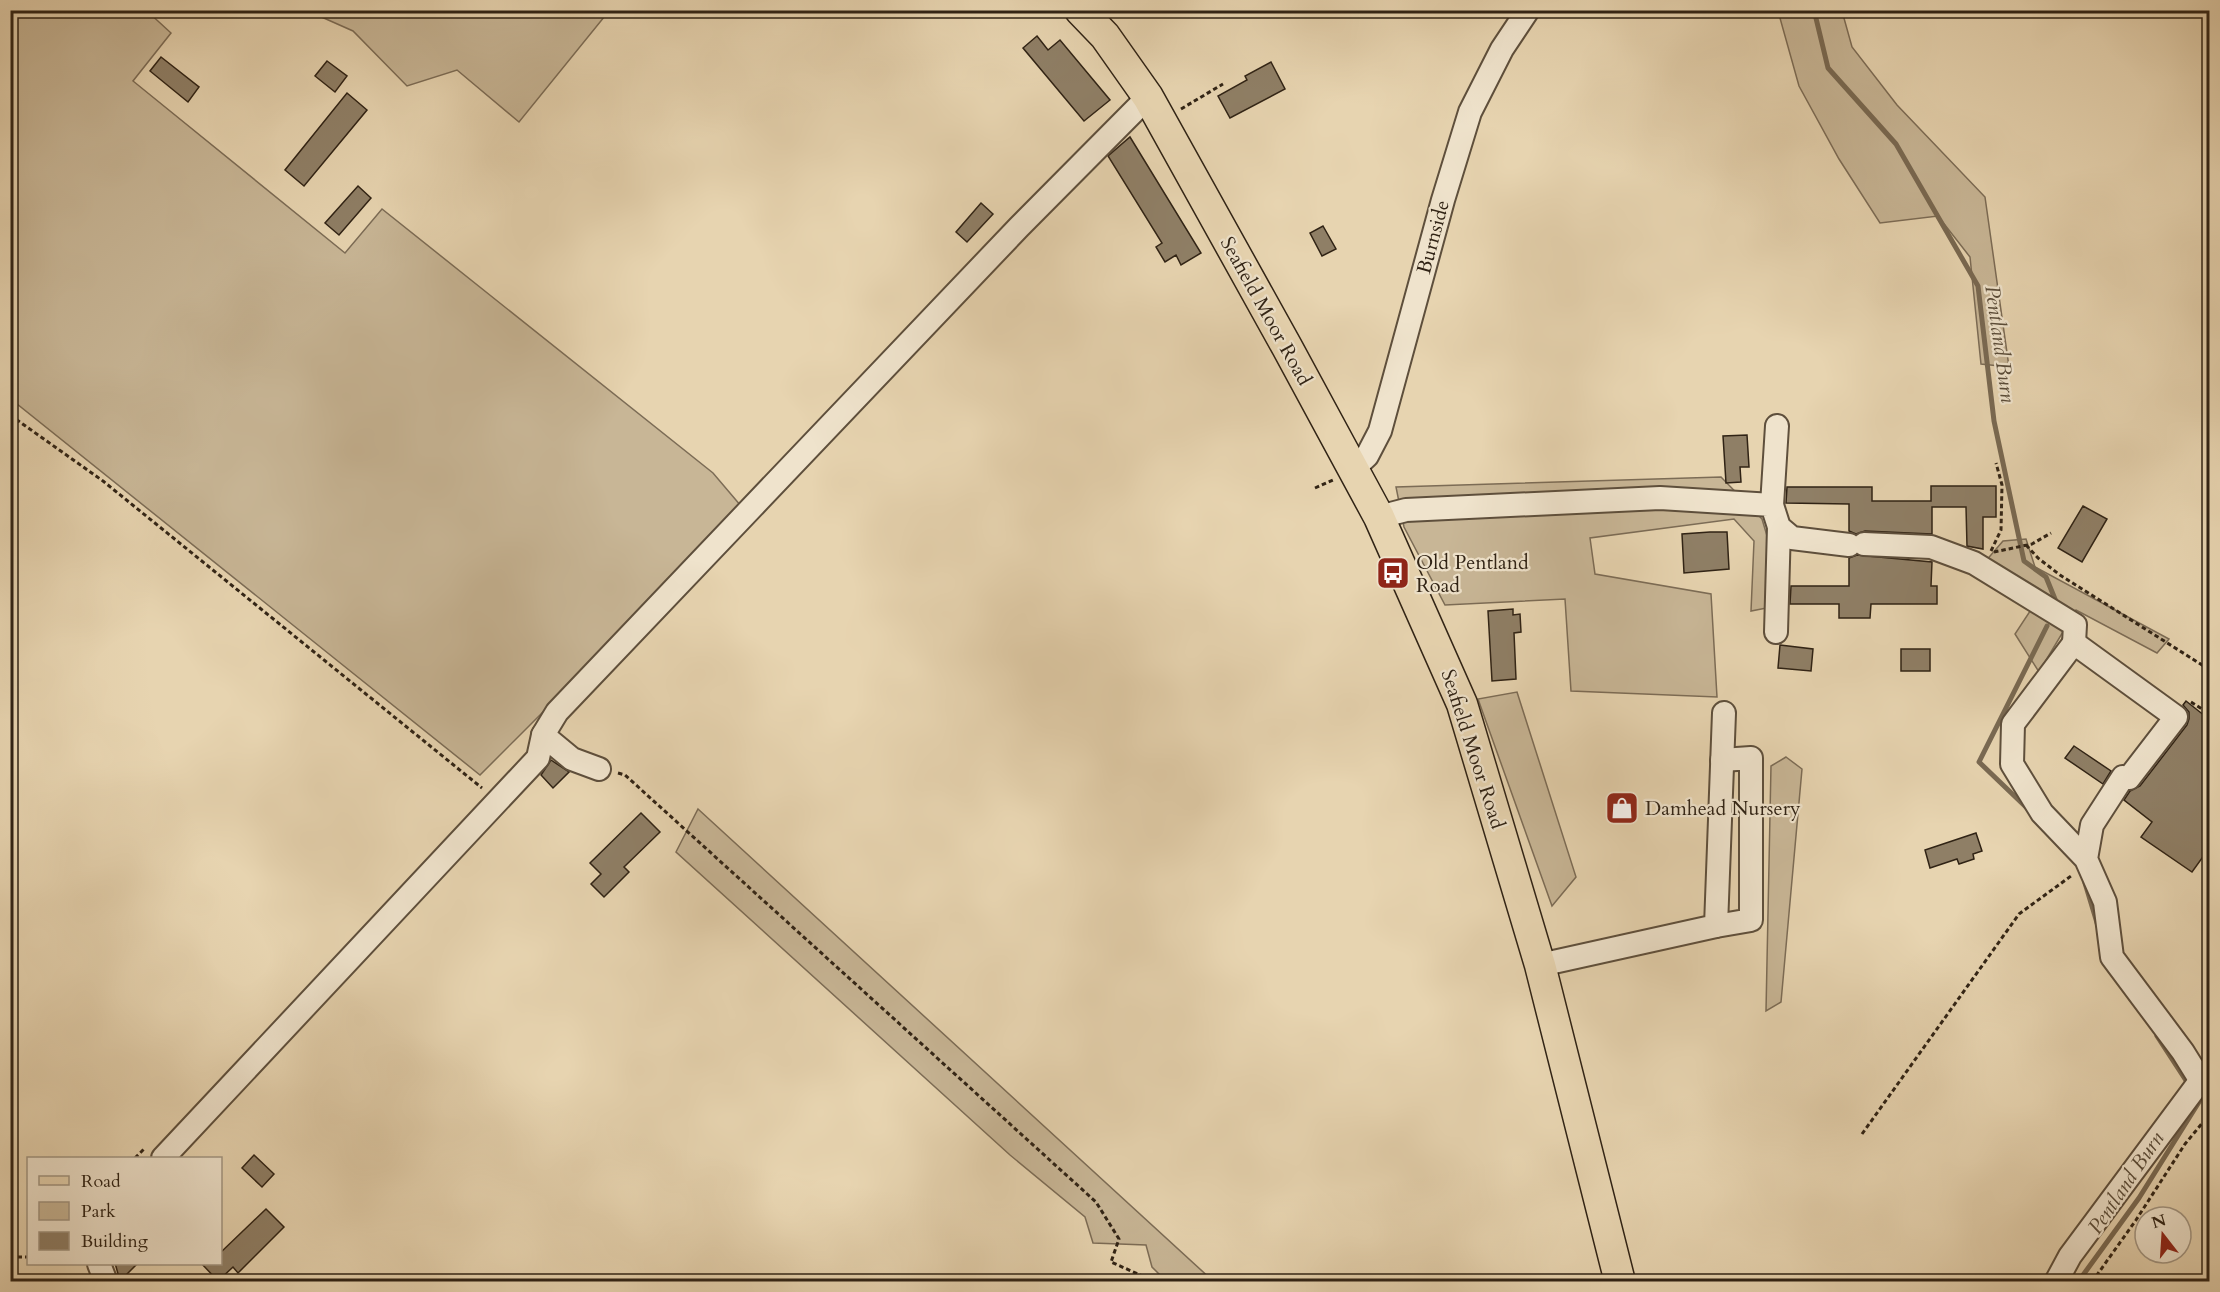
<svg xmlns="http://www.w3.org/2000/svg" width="2220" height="1292" font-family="Cardo,serif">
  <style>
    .green { fill: #c8b696; stroke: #7c6c56; stroke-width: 1.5 }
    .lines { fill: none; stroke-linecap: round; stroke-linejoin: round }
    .stream { stroke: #796952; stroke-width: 5 }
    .building { fill: #8f7f66; stroke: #302315; stroke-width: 1.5 }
    .minor-casing { stroke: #5e4f3c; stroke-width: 26 }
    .major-casing { stroke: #302315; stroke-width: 33 }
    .path { stroke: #302315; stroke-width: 3; stroke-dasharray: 4.5 3; stroke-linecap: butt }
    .minor { stroke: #efe3cc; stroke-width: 22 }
    .major { stroke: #e7d4b0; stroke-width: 30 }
    .labels { text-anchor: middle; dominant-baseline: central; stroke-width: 4.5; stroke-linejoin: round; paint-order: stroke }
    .street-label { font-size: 20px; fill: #302315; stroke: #efe3cc }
    .poi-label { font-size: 20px; fill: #302315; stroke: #efe3cc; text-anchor: start }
    .water-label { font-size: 21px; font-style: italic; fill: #5a4c39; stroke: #efe3cc }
  </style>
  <rect width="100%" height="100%" fill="#e7d4b0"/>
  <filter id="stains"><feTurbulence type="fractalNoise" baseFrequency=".00333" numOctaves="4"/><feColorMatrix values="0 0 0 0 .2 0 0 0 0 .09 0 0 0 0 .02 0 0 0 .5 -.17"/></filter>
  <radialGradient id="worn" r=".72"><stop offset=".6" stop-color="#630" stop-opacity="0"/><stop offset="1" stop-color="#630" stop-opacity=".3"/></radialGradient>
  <g class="green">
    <path d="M10 11H147L171 33 133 81 345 253 382 209 713 473 741 506 543 712 480 775 17 404 11 403Z"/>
    <path d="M308 11 609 10V11L519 122 457 70 407 86 353 31Z"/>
    <path d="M1778 11H1842L1852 47 1897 105 1985 197 2009 367 1981 364 1970 257 1938 216 1880 223 1839 159 1799 86Z"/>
    <path d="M1721 477 1762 519 1773 556 1777 606 1751 611 1754 541 1734 519 1590 538 1595 574 1711 594 1717 697 1571 691 1565 599 1445 605 1404 527 1396 487Z"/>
    <path d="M2026 539 2035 567 2169 639 2157 653 2076 610 2039 672 2015 634 2038 599 1984 563 2003 541Z"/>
    <path d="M1517 692 1576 877 1552 906 1478 699Z"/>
    <path d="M1786 757 1802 769 1781 1002 1766 1011 1771 766Z"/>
    <path d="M698 809 1213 1281H1166L1152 1267 1146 1245 1093 1243 1085 1217 1010 1155 676 852Z"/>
  </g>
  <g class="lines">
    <g class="stream">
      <path d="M1814 10 1828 68 1896 144 1978 286 1994 421 2024 561 2046 577 2057 604"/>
      <path d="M2028 809 1979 762 2047 626"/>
      <path d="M2085 883 2098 926"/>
      <path d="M2157 1036 2187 1082"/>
      <path d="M2078 1282 2139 1198 2199 1102"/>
    </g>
  </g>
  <g class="building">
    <path d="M1037 36 1048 50 1060 40 1110 100 1084 121 1023 48Z"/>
    <path d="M161 57 199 87 188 102 150 71Z"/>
    <path d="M327 61 347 76 335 92 315 76Z"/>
    <path d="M1271 62 1285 89 1230 118 1218 96 1247 80 1245 76Z"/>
    <path d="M347 93 367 110 304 186 285 170Z"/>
    <path d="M1130 137 1201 253 1181 265 1176 255 1165 262 1156 247 1162 243 1108 156Z"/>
    <path d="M358 186 371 198 339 235 325 223Z"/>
    <path d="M981 203 993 214 967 242 956 232Z"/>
    <path d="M1323 226 1336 249 1322 256 1310 233Z"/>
    <path d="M1747 435 1749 467H1740L1741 482 1726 483 1723 436Z"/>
    <path d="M1931 486H1996V517H1983V549L1967 546 1966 507H1932V534L1865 531 1856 534 1849 531V504L1786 503 1787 487H1872V501H1931Z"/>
    <path d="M2083 506 2107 519 2082 562 2058 548Z"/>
    <path d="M1710 532H1727L1729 569 1684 573 1682 534Z"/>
    <path d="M1857 555 1932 562 1931 586H1937V604H1871L1870 618H1839V604H1790L1791 586H1849V558Z"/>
    <path d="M1513 609V615L1520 614 1521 632 1514 633 1516 679 1492 681 1488 611Z"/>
    <path d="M1780 645 1813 649 1811 671 1778 668Z"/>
    <rect x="1901" y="649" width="29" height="22"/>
    <path d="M2186 701 2210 720V847L2192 872 2141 837 2152 822 2124 800 2130 791 2140 786 2187 725 2189 719V712L2183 705Z"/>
    <path d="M2074 746 2111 771 2103 784 2065 758Z"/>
    <path d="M551 760 569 772 553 788 541 775Z"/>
    <path d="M641 813 660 832 624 867 629 872 604 897 591 884 601 874 590 863Z"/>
    <path d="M1976 833 1982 851 1973 854 1974 859 1959 864 1957 859 1930 868 1925 850Z"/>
    <path d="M254 1155 274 1174 262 1187 242 1168Z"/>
    <path d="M266 1209 284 1227 238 1273 233 1267 218 1281 201 1263H220V1253Z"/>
    <path d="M115 1263H138L120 1281Z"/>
  </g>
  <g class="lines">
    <g class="minor-casing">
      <g id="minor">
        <path d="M1353 469 1367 456 1380 431 1443 200 1470 112 1502 49 1528 10"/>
        <path d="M1772 505 1777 426"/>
        <path d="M1379 517 1406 510 1660 498 1772 505 1779 527 1792 538 1849 545"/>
        <path d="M1864 544 1931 547 1974 563 2075 625 2074 643"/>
        <path d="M1776 632 1779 527"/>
        <path d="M543 735 572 759 599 769"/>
        <path d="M2086 859 2092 825 2123 777 2129 778 2176 717 2074 643 2013 724 2012 764 2042 813 2086 859 2105 902 2112 957 2183 1052 2201 1081"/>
        <path d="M1716 926 1751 920V758L1722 760"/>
        <path d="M1540 965 1716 926 1724 713"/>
        <path d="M163 1158 538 758 543 735 557 712 1019 227 1148 97"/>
        <path d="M99 1264 106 1282"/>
        <path d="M2056 1282 2070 1256 2209 1069"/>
      </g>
    </g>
    <g class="major-casing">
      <path id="major" d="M1080 10 1105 36 1148 97 1287 347 1379 517 1462 704 1540 965 1620 1282"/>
    </g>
    <g class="path">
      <path d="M1181 109 1223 84"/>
      <path d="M10 415 103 481 482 788"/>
      <path d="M1315 488 1333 480"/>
      <path d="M2026 545 2038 558 2060 575 2210 670"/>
      <path d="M1991 551 2001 530 2002 485 1996 463"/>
      <path d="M1994 552 2032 544 2051 533"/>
      <path d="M2191 702 2210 714"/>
      <path d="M618 773 625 775 1096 1202 1119 1239 1111 1262 1156 1282"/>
      <path d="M1862 1134 2019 914 2071 876"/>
      <path d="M135 1158 144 1149"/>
      <path d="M10 1257H28"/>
      <path d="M2092 1282 2136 1220 2185 1144 2209 1115 2206 1105"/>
    </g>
    <use href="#minor" class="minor"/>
    <use href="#major" class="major"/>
  </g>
  <defs>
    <g id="bus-square" transform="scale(1.725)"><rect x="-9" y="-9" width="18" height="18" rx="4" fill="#8f2418" stroke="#efe3cc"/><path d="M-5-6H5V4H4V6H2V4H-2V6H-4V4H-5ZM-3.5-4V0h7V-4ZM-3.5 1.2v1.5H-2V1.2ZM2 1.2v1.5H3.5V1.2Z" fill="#fff"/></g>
    <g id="shop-square" transform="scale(1.725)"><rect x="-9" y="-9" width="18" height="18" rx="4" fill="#8f2418" stroke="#efe3cc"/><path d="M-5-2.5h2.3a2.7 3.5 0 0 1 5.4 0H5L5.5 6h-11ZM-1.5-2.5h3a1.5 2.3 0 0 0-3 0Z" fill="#fff"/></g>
  </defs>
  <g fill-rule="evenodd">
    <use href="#bus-square" x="1393" y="573"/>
    <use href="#shop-square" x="1622" y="808"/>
  </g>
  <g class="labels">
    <g class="street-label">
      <text transform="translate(1433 237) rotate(-75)">Burnside</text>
      <text transform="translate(1266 311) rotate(61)">Seafield Moor Road</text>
      <text transform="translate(1473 749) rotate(72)">Seafield Moor Road</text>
    </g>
    <g class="poi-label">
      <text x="1416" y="562">Old Pentland<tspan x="1416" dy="23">Road</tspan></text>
      <text x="1645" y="808">Damhead Nursery</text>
    </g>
    <g class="water-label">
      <text transform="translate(2000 344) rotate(82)">Pentland Burn</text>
      <text transform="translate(2126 1183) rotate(-56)">Pentland Burn</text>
    </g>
  </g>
  <rect width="2220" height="1292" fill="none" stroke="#e7d4b0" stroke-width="36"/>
  <rect x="12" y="12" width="2196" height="1268" fill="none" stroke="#302315" stroke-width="3"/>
  <rect x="18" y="18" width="2184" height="1256" fill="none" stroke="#302315" stroke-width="1.5"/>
  <rect x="27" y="1157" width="195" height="108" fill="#efe3cc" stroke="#a39683" stroke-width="1.5"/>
  <rect x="39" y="1176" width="30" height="9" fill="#e7d4b0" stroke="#a39683" stroke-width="1.5"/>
  <text x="81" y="1187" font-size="18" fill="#302315">Road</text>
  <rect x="39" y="1202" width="30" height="18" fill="#c8b696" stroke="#a39683" stroke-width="1.5"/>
  <text x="81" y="1217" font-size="18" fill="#302315">Park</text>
  <rect x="39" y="1232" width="30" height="18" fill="#8f7f66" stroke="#a39683" stroke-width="1.5"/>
  <text x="81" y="1247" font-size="18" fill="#302315">Building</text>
  <g transform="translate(2163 1235) rotate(343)"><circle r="28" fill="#efe3cc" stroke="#a39683" stroke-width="1.5"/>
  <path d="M0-4.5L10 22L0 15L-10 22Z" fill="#8f2418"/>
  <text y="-9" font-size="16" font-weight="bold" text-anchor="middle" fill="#302315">N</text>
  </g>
  <rect width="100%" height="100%" filter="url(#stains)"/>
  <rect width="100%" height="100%" fill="url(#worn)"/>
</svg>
